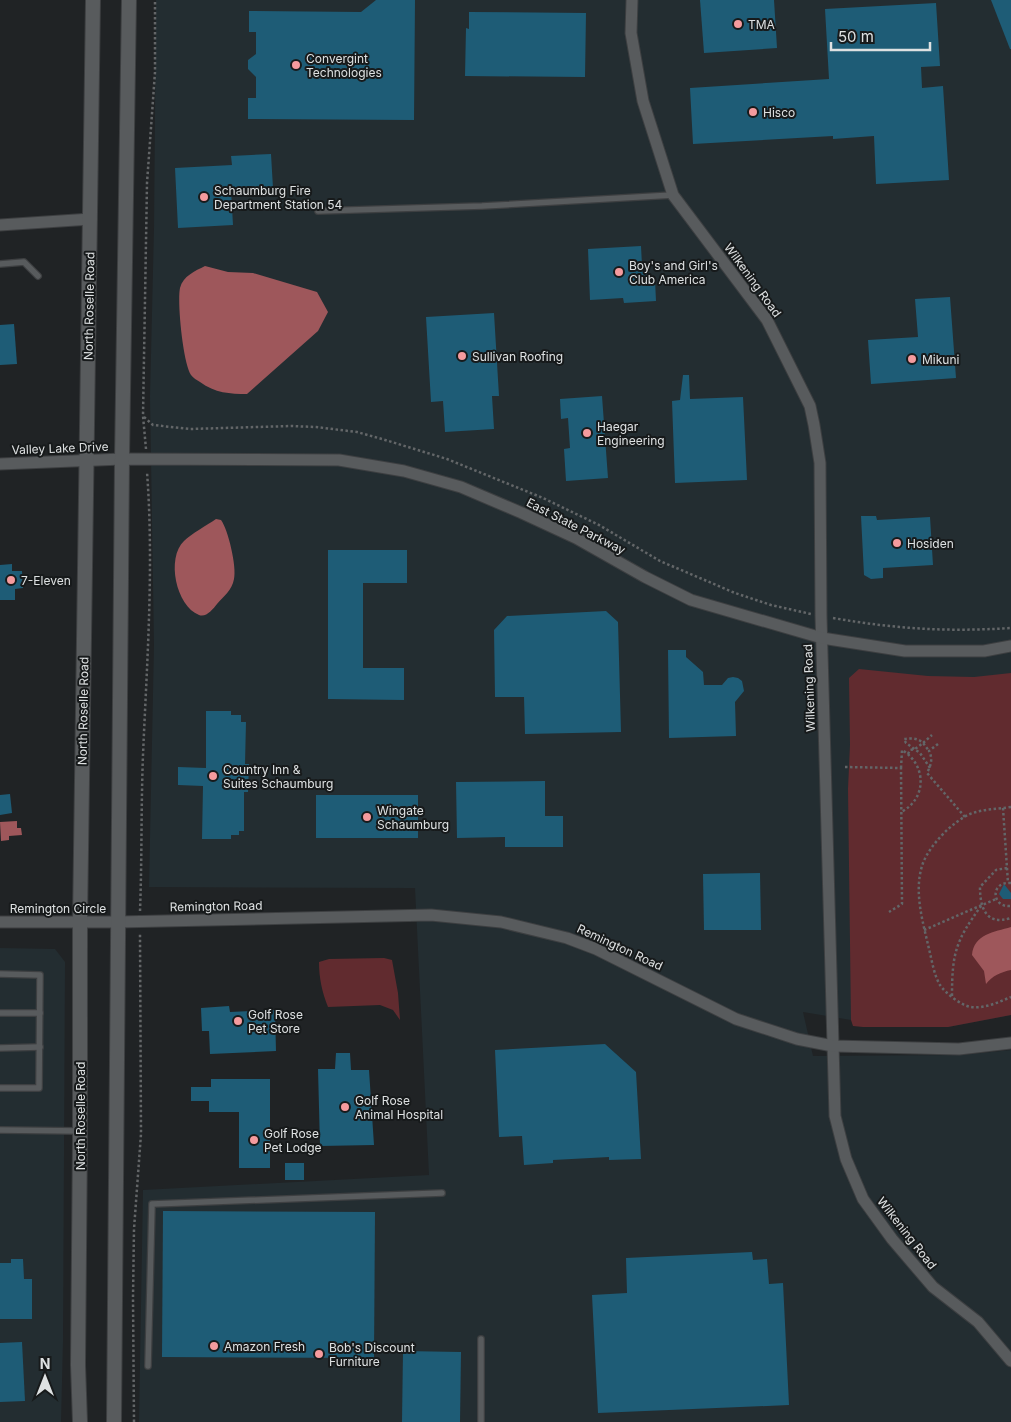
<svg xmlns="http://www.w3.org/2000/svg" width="1011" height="1422" font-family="Inter,sans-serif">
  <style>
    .built { fill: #232d31 }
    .green { fill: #612b2f }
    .water { fill: #9e575b }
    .building { fill: #1e5c76 }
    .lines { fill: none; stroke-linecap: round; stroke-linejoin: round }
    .service-casing { stroke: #3d3f41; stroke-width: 8 }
    .minor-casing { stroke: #3d3f41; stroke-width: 13 }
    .secondary-casing { stroke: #3d3f41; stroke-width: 16 }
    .path { stroke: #636668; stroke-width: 2.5; stroke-dasharray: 2.5 2.5; stroke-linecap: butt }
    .service { stroke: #585b5d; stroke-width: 5.5 }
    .minor { stroke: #585b5d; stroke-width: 11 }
    .secondary { stroke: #585b5d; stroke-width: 14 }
    .poi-dot { fill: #f59b9e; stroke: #171a1b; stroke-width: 2 }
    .labels { text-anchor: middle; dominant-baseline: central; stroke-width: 4; stroke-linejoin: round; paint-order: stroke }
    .poi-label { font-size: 12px; fill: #dee1e2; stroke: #171a1b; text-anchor: start }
    .street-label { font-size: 12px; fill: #dee1e2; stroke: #171a1b }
  </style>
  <rect width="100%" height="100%" fill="#202325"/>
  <g class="built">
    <path d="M156 0H1011V1015L948 1027H863L851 1020 803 1012 813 1056 961 1055 1011 1050V1422H139L143 1190 429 1175 415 888 149 887 154 645 150 397 154 228Z"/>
    <path d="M0 948 55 949 65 962 63 1341 61 1422H0Z"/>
  </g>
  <g class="green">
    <path d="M859 669 928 676 974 677 1011 673V1015L948 1027H863L853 1026 851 1020 848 789 850 745 849 678Z"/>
    <path d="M384 958 392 960 398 993 400 1020 393 1010 380 1005 328 1007C322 992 319 978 319 962L329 959Z"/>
  </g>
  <g class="water">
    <path d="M205 266 228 272 253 273 317 292 328 312 318 331 247 394C230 394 215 393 200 382 197 380 193 378 191 375 183 363 177 302 180 288 183 276 195 271 205 266Z"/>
    <path d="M216 519 221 520C228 529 237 567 234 579 232 590 224 596 217 604 213 609 206 618 199 615 176 606 166 558 184 541 191 534 207 525 216 519Z"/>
    <path d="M17 821V828H21L22 835 9 836V840L1 841 0 822Z"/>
    <path d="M1011 927V970C1001 972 992 976 986 984L984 971 972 955C974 934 994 932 1011 927Z"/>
  </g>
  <g class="building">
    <path d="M376 0H415L414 120 248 119V98H256V77L248 69V60L256 54V32H249V11L361 12Z"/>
    <path d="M700 0H774L777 48 704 53Z"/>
    <path d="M991 0H1011V49H1010Z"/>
    <path d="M936 3 940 66 921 67 922 88 943 86 949 180 876 184 874 136 833 139V136L693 144 690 88 829 79 825 9Z"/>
    <path d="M469 12 586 13 585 77 465 76 466 28 469 29Z"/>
    <path d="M271 154 273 188 231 190 233 225 178 228 175 168 232 165 231 156Z"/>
    <path d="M641 246 642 265 648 264 649 280H655L656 301 624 303 623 298 590 300 588 249Z"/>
    <path d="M950 297 956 378 871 384 868 340 918 337 915 299Z"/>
    <path d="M494 313 499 396H492L494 429 445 432 443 401 431 402 426 317Z"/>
    <path d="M14 324 17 364 0 365V325Z"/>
    <path d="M683 375H689L690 399 743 397 747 480 675 483 672 401 680 400Z"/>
    <path d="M602 396 608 478 566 481 564 449 570 448 568 418 561 419 560 399Z"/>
    <path d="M861 516H876L877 520 930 517 933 565 883 568V578L871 579 864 575Z"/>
    <path d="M328 550H407V583H363V668H404V700L328 699Z"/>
    <path d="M12 564V571H22L23 588 15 589V600H0V565Z"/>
    <path d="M606 611 618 622 621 732 525 734 524 697H495L494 630 507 616Z"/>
    <path d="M668 650H686V657L703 672 704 685H722L728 678 733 677 738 678 742 681 744 691 735 702 736 736 669 738Z"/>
    <path d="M206 711H231V715H241V722H246L245 764H249L248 792H244V831H239V835H231V839H202L203 786 178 785V767L206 768Z"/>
    <path d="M545 781V816H563V847H505V837L457 838 456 782Z"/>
    <path d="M10 794 12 813 0 815V795Z"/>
    <rect x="316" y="795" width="102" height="43"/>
    <path d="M760 873 761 930H704L703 874Z"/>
    <path d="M1004 884 1011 893V899H1003L999 894Z"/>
    <path d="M229 1006 230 1012 275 1010 276 1051 210 1054 209 1031H202L201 1008Z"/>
    <path d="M605 1044 636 1072 641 1159 609 1160V1157L553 1160V1163L524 1165 522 1136 499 1137 495 1050Z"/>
    <path d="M336 1053H350L351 1070H369L374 1145 320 1146 318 1069H335Z"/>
    <path d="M211 1079H270V1168H239V1112H209V1101H191V1087H211Z"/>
    <rect x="285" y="1163" width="19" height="17"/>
    <path d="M163 1211 375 1212 374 1358 162 1357Z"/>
    <path d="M752 1252 753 1260 767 1259 769 1284 783 1283 789 1405 598 1413 592 1295 627 1293 626 1258Z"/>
    <path d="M11 1259H23L24 1279H32V1319H0V1263H11Z"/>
    <path d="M22 1342 25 1401 0 1402V1343Z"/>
    <path d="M403 1351 461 1352 460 1422H402Z"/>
  </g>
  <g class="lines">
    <g class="service-casing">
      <g id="service">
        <path d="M318 211 482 206 673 195"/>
        <path d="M0 264 24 262 38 276"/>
        <path d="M0 974 40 975 39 1088H0"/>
        <path d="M0 1013H40"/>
        <path d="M0 1048 40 1047"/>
        <path d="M0 1130 80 1131"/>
        <path d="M481 1339V1422"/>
        <path d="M148 1366 152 1204 442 1193"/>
      </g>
    </g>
    <g class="minor-casing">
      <g id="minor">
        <path d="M632 0 631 33 643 101 673 195 767 320 810 406 814 425 820 463 821 616 835 1116 846 1159 863 1199 892 1239 933 1287 978 1322 1011 1361"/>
        <path d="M0 225 91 219"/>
        <path d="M0 464 122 459 339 460 404 471 461 487 522 513 576 538 645 577 691 600 822 638 905 651H984L1011 646"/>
        <path d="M0 922H117L431 915 501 922 567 938 596 949 736 1019 797 1039 833 1046 959 1049 1011 1043"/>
      </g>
    </g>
    <g class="secondary-casing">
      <g id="secondary">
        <path d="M80 1422 78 1365 80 1137V922L93 0"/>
        <path d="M114 1422 122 459 129 0"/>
      </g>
    </g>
    <g class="path">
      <path d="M144 417 153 425 190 429 291 426 316 427 357 432 382 439 447 459 543 498 599 525 660 561 735 593 771 605 811 614"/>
      <path d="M146 449 143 416 147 183 155 72V0"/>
      <path d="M833 618C896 629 947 632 1011 628"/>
      <path d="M938 744 929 751C933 759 931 765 927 773L965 817"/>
      <path d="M908 754 910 750 915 749 923 743 929 751"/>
      <path d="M845 767 901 768 902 904 889 912"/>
      <path d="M901 768 902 750C927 765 927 799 901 812"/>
      <path d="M930 768 920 753 906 743 904 739C911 738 918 738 923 743L932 735"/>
      <path d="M1011 807C997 809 983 809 970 814 952 822 930 845 923 863 913 891 923 922 929 949 932 961 934 975 940 985 945 993 962 1006 971 1007 984 1009 999 1002 1011 997"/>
      <path d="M1003 808 1008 883"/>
      <path d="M1007 868 996 870 980 887C980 908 986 926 1011 918"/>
      <path d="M1011 883C990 881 991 908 1011 906"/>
      <path d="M140 911C142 859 141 807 143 755 147 661 154 566 147 472"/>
      <path d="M924 930 996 899"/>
      <path d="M952 996C952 952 956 941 981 906"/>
      <path d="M134 1422 133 1298 134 1229 141 1134 140 934"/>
    </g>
    <use href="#service" class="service"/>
    <use href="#minor" class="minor"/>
    <use href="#secondary" class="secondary"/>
  </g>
  <g class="poi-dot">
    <circle cx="738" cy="24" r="5"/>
    <circle cx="296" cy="65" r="5"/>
    <circle cx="753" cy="112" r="5"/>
    <circle cx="204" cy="197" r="5"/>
    <circle cx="619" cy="272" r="5"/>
    <circle cx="462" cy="356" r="5"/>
    <circle cx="912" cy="359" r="5"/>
    <circle cx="587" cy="433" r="5"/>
    <circle cx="897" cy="543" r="5"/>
    <circle cx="11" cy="580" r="5"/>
    <circle cx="213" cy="776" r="5"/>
    <circle cx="367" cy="817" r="5"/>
    <circle cx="238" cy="1021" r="5"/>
    <circle cx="345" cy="1107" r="5"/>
    <circle cx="254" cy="1140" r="5"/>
    <circle cx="214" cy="1346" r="5"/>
    <circle cx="319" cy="1354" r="5"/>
  </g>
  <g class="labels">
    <g class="poi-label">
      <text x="748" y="24">TMA</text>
      <text x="306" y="58">Convergint<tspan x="306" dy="14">Technologies</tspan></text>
      <text x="763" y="112">Hisco</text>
      <text x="214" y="190">Schaumburg Fire<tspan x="214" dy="14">Department Station 54</tspan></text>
      <text x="629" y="265">Boy's and Girl's<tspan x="629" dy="14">Club America</tspan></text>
      <text x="472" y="356">Sullivan Roofing</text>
      <text x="922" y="359">Mikuni</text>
      <text x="597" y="426">Haegar<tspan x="597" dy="14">Engineering</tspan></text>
      <text x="907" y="543">Hosiden</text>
      <text x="21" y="580">7-Eleven</text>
      <text x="223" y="769">Country Inn &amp;<tspan x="223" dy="14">Suites Schaumburg</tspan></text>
      <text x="377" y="810">Wingate<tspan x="377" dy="14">Schaumburg</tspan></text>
      <text x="248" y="1014">Golf Rose<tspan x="248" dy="14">Pet Store</tspan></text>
      <text x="355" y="1100">Golf Rose<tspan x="355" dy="14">Animal Hospital</tspan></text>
      <text x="264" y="1133">Golf Rose<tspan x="264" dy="14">Pet Lodge</tspan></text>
      <text x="224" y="1346">Amazon Fresh</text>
      <text x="329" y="1347">Bob's Discount<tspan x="329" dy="14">Furniture</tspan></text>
    </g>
    <g class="street-label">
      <text transform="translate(753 280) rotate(54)">Wilkening Road</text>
      <text transform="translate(89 306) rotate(-89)">North Roselle Road</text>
      <text transform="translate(60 448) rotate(-2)">Valley Lake Drive</text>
      <text transform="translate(576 526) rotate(27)">East State Parkway</text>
      <text transform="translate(809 688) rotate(-92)">Wilkening Road</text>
      <text transform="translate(83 711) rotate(-89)">North Roselle Road</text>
      <text transform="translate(216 906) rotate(-1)">Remington Road</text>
      <text x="58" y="908">Remington Circle</text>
      <text transform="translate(620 947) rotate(25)">Remington Road</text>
      <text transform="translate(80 1116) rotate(-90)">North Roselle Road</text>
      <text transform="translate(907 1233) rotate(52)">Wilkening Road</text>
    </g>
  </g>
  <g transform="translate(45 1377)" stroke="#171a1b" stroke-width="4" paint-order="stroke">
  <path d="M0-4L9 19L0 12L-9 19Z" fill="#dee1e2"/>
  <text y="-8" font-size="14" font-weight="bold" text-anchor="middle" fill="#dee1e2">N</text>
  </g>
  <path d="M831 42v8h99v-8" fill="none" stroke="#dee1e2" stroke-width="2.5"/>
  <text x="838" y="42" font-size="15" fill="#dee1e2" stroke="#171a1b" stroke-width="4" paint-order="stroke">50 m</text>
</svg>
